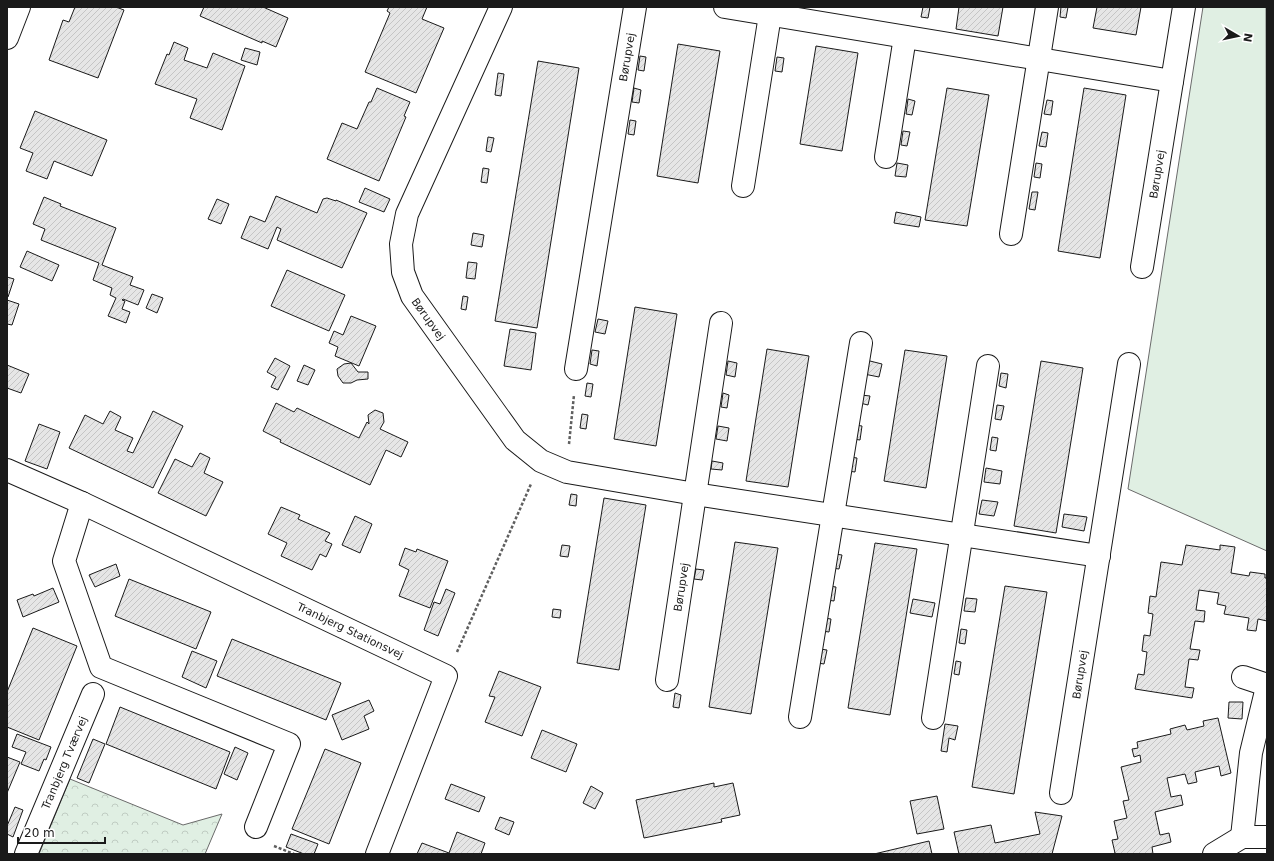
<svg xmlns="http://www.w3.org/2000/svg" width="1274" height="861" font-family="'DejaVu Sans',sans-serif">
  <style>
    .green { fill: #e0efe3; stroke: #6a6a6a }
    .park { fill: url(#park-crowns); stroke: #6a6a6a }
    .building { fill: url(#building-hatch); stroke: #1a1a1a }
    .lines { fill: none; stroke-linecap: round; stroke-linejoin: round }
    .minor-casing { stroke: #1a1a1a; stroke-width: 24 }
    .path { stroke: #5f5f5f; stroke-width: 2.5; stroke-dasharray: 3 2; stroke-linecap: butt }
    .minor { stroke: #fff; stroke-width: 22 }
    .labels { text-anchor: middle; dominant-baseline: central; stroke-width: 3; stroke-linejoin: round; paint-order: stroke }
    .street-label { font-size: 11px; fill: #1a1a1a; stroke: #fff }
  </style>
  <defs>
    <pattern id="park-crowns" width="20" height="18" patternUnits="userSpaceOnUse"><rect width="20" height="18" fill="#e0efe3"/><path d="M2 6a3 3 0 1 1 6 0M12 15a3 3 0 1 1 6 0" fill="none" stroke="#c0ccc2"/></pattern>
    <pattern id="building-hatch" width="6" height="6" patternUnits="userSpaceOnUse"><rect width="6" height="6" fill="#e6e6e6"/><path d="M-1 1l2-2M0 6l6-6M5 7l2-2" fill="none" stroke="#c5c5c5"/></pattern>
  </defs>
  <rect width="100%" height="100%" fill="#fff"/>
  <path class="green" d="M1203 7H1266L1267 551 1128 489Z"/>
  <path class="park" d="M70 779 183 825 222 814 205 854H39Z"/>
  <g class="building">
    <path d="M75 7H116L124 10 98 78 49 60 63 20 69 22Z"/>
    <path d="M204 7H263L288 18 276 47 262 41V43L200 16Z"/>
    <path d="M389 7H427L422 19 444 28 416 93 365 72 390 13 387 11Z"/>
    <path d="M923 7H930L928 18 921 17Z"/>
    <path d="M959 7H1003L998 36 956 29Z"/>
    <path d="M1061 7H1068L1066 18 1060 17Z"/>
    <path d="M1097 7H1141L1136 35 1093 28Z"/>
    <path d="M174 42 188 48 184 60 207 68 213 53 245 66 222 130 190 118 197 99 155 84 167 54 169 55Z"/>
    <path d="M678 44 720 51 698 183 657 176Z"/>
    <path d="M816 46 858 53 842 151 800 144Z"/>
    <path d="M245 48 260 52 257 65 241 60Z"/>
    <path d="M640 56 646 57 644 71 638 70Z"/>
    <path d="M777 57 784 58 782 72 775 71Z"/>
    <path d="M538 61 579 68 537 328 495 321Z"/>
    <path d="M498 73 504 74 501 96 495 95Z"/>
    <path d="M377 88 410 102 404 116 406 117 379 181 327 159 342 123 357 129 369 102H371Z"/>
    <path d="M634 88 641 90 639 103 632 102Z"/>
    <path d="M947 88 989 95 967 226 925 220Z"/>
    <path d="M1084 88 1126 95 1100 258 1058 251Z"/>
    <path d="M908 99 915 101 912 115 906 114Z"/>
    <path d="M1047 100 1053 101 1051 115 1044 114Z"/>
    <path d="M35 111 107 140 92 176 54 161 47 179 26 171 33 153 20 148Z"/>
    <path d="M630 120 636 121 634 135 628 134Z"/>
    <path d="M903 131 910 132 907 146 901 145Z"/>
    <path d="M1042 132 1048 133 1046 147 1039 146Z"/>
    <path d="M488 137 494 138 491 152 486 151Z"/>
    <path d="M897 163 908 165 906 177 895 176Z"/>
    <path d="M1036 163 1042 164 1040 178 1034 177Z"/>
    <path d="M483 168 489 169 487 183 481 182Z"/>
    <path d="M365 188 390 199 384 212 359 202Z"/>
    <path d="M1032 192H1038L1035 210 1029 209Z"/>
    <path d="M276 196 317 213 323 199 327 198 336 201V200L367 213 342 268 277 240 281 229 277 227 268 249 241 238 250 216 265 222Z"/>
    <path d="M44 197 61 204 60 206 116 228 102 265 133 277 130 285 144 290 138 305 123 299 122 300 125 301 122 309 130 312 126 323 108 316 116 298 110 295 112 288 93 280 99 263 41 240 45 229 33 224Z"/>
    <path d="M217 199 229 204 221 224 208 219Z"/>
    <path d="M896 212 921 217 919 227 894 223Z"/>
    <path d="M473 233 484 235 482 247 471 245Z"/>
    <path d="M27 251 59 265 52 281 20 267Z"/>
    <path d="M468 262 477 263 475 279 466 278Z"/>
    <path d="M287 270 345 295 329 331 271 306Z"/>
    <path d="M7 277 14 279 8 297 7 296Z"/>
    <path d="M152 294 163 298 157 313 146 308Z"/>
    <path d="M463 296 468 297 466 310 461 309Z"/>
    <path d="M7 300 19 304 12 325 7 324Z"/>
    <path d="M635 307 677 314 656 446 614 439Z"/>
    <path d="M351 316 376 326 359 366 335 356 338 347 329 343 334 331 343 335Z"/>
    <path d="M598 319 608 321 605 334 595 332Z"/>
    <path d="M510 329 536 333 531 370 504 366Z"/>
    <path d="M767 349 809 356 788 487 746 481Z"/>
    <path d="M592 350 599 351 597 366 590 364Z"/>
    <path d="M905 350 947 356 926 488 884 481Z"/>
    <path d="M275 358 290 366 278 390 271 387 276 377 267 372Z"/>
    <path d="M866 360 882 364 879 377 864 374Z"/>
    <path d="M728 361 737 363 735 377 726 375Z"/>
    <path d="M1041 361 1083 368 1056 533 1014 526Z"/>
    <path d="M351 363 358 372H368V379L357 380 351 383H343L338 376 337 369 344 364Z"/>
    <path d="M7 365 29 374 21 393 7 388Z"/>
    <path d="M304 365 315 370 308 385 297 381Z"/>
    <path d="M1001 373 1008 374 1006 388 999 386Z"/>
    <path d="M587 383 593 384 591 397 585 396Z"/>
    <path d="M723 393 729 395 727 408 721 407Z"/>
    <path d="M861 395 870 396 868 405 860 403Z"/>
    <path d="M276 403 294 412 297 408 359 438 367 422 369 424 368 415 375 410 383 413 384 422 380 429 408 442 401 457 386 450 370 485 280 442 281 440 263 431Z"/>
    <path d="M997 405 1004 406 1001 420 995 419Z"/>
    <path d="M110 411 121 417 115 430 133 438 127 451 133 453 153 411 183 426 153 488 69 448 85 415 103 424Z"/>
    <path d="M582 414 588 415 586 429 580 428Z"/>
    <path d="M39 424 60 432 47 469 25 461Z"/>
    <path d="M855 425 862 426 860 440 853 439Z"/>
    <path d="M718 426 729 428 727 441 716 439Z"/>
    <path d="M992 437 998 438 996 451 990 450Z"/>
    <path d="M200 453 210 458 204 473 223 482 206 516 158 493 175 459 192 467Z"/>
    <path d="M850 457 857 458 855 472 848 471Z"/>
    <path d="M712 461 723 463 722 470 711 469Z"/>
    <path d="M986 468 1002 471 1000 484 984 482Z"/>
    <path d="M571 494 577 495 576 506 569 505Z"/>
    <path d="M604 498 646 505 619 670 577 663Z"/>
    <path d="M982 500 998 502 994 516 979 514Z"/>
    <path d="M281 507 300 515 298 519 330 533 325 541 332 544 326 557 320 554 312 570 281 556 287 543 268 534Z"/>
    <path d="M1064 514 1087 517 1084 531 1062 527Z"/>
    <path d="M355 516 372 524 360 553 342 545Z"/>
    <path d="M735 542 778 548 751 714 709 707Z"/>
    <path d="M875 543 917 549 890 715 848 708Z"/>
    <path d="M562 545 570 546 568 557 560 556Z"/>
    <path d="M1186 545 1220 550V545L1235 547 1231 573 1249 576 1250 572 1265 574V578H1267V621L1258 619 1256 631 1247 630 1249 618 1224 614 1226 606 1217 604 1219 593 1199 590 1196 610 1205 611 1204 622 1195 621 1190 649 1200 650 1198 660 1189 659 1185 687 1194 688 1192 698 1135 689 1138 674 1144 675 1147 652 1142 651 1144 635 1150 636 1153 614 1148 613 1150 596 1156 597 1161 562 1182 565Z"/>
    <path d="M405 548 416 552 417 549 448 561 430 608 399 596 409 570 399 565Z"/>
    <path d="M835 554 842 555 839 569 832 568Z"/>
    <path d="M116 564 120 576 95 587 89 575Z"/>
    <path d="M696 569 704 570 702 580 694 579Z"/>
    <path d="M129 579 211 612 196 649 115 616Z"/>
    <path d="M829 586 836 587 834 601 827 600Z"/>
    <path d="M1005 586 1047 592 1014 794 972 787Z"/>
    <path d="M53 588 59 602 23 617 17 600 33 594 34 596Z"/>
    <path d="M446 589 455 593 438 636 424 630 434 602 440 604Z"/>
    <path d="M966 598 977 599 975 612 964 611Z"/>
    <path d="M913 599 935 603 932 617 910 613Z"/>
    <path d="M553 609 561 610 560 618 552 617Z"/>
    <path d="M824 618 831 619 829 632 822 631Z"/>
    <path d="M33 628 77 646 39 740 7 727V692Z"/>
    <path d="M961 629 967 630 965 644 959 643Z"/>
    <path d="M232 639 341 683 326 720 217 676Z"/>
    <path d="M820 649 827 650 824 664 818 663Z"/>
    <path d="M192 651 217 661 206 688 182 677Z"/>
    <path d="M956 661 961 662 959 675 954 674Z"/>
    <path d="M499 671 541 687 522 736 485 722 495 697 489 696Z"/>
    <path d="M675 693 681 695 679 708 673 707Z"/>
    <path d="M369 700 374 711 364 716 369 729 342 740 332 715Z"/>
    <path d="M1229 702H1243L1242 719 1228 718Z"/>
    <path d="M120 707 230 752 216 789 106 744Z"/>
    <path d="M1218 718 1231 773 1221 776 1219 766 1195 772 1197 782 1188 784 1185 774 1167 778 1171 797 1181 795 1183 805 1155 812 1160 835 1169 833 1171 842 1152 847 1153 854H1112L1115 853 1112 840 1118 839 1114 821 1127 818 1123 801 1129 800 1121 767 1141 762 1140 755 1134 757 1132 749 1138 748 1137 742 1171 734 1170 729 1185 725 1187 730 1204 726 1203 721Z"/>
    <path d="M945 724 958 726 955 740 949 738 947 752 941 751Z"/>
    <path d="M542 730 577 744 566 772 531 758Z"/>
    <path d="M17 734 51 747 46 760 44 759 39 771 21 764 26 752 12 747Z"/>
    <path d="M93 739 105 744 89 783 77 778Z"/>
    <path d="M235 747 248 753 237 780 224 774Z"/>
    <path d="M325 749 361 763 329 844 292 829Z"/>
    <path d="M7 757 20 762 7 793Z"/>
    <path d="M714 783V787L733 783 740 815 721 819 722 822 644 838 636 800Z"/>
    <path d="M451 784 485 797 479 812 445 799Z"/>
    <path d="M591 786 603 793 595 809 583 803Z"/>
    <path d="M937 796 944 829 917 834 910 801Z"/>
    <path d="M15 807 23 810 13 837 7 834V826Z"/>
    <path d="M1035 812 1062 816 1052 854H959L954 832 991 825 995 843 1040 834Z"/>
    <path d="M500 817 514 822 509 835 495 829Z"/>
    <path d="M457 832 485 843 481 854H417L422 843 449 853Z"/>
    <path d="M291 834 318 844 314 854H304L286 847Z"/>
    <path d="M929 841 932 854H874Z"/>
  </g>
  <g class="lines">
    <g class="minor-casing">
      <g id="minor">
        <path id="s1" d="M501 7 407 214 401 244 403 272 412 296 515 440 541 461 567 472 695 494 1099 556"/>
        <path d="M725 7 1172 81"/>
        <path d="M7 38 19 7"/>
        <path d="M886 157 905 37"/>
        <path d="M743 186 770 15"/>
        <path d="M1011 234 1047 7"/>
        <path id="s2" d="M1142 267 1184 7"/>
        <path id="s3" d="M576 369 635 7"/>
        <path id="s4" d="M7 470 82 503 446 676 377 854"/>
        <path d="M82 503 64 561 101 667 289 744 256 827"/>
        <path d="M1243 677 1267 685"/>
        <path id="s5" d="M667 680 721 323"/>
        <path d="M800 717 861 343"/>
        <path d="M933 718 988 366"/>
        <path id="s6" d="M1061 793 1129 364"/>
        <path d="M1242 837 1251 753 1267 687"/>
        <path id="s7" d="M26 854 93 694"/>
        <path d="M1214 854 1242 837H1267"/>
      </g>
    </g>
    <g class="path">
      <path d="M569 444 574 395"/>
      <path d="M457 652 531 484"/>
      <path d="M274 846 294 854"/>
    </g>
    <use href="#minor" class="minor"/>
  </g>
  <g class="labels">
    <g class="street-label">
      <text stroke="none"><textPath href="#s3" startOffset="316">Børupvej</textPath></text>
      <text stroke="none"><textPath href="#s2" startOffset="94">Børupvej</textPath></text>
      <text stroke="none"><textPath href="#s1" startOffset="340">Børupvej</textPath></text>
      <text stroke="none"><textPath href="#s5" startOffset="94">Børupvej</textPath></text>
      <text stroke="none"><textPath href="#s4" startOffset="379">Tranbjerg Stationsvej</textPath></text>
      <text stroke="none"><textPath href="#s6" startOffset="120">Børupvej</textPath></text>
      <text stroke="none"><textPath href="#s7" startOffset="99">Tranbjerg Tværvej</textPath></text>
    </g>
  </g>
  <rect width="1274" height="861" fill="none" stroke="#1a1a1a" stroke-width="16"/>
  <g transform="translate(1238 36) rotate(99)" stroke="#ffffff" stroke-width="3" paint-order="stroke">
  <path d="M0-3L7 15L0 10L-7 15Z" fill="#1a1a1a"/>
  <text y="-6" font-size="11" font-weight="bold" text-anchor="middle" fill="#1a1a1a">N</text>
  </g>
  <path d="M18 837v6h87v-6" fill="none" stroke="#1a1a1a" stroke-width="2"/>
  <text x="24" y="837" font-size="12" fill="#1a1a1a" stroke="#ffffff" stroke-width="3" paint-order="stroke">20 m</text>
</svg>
